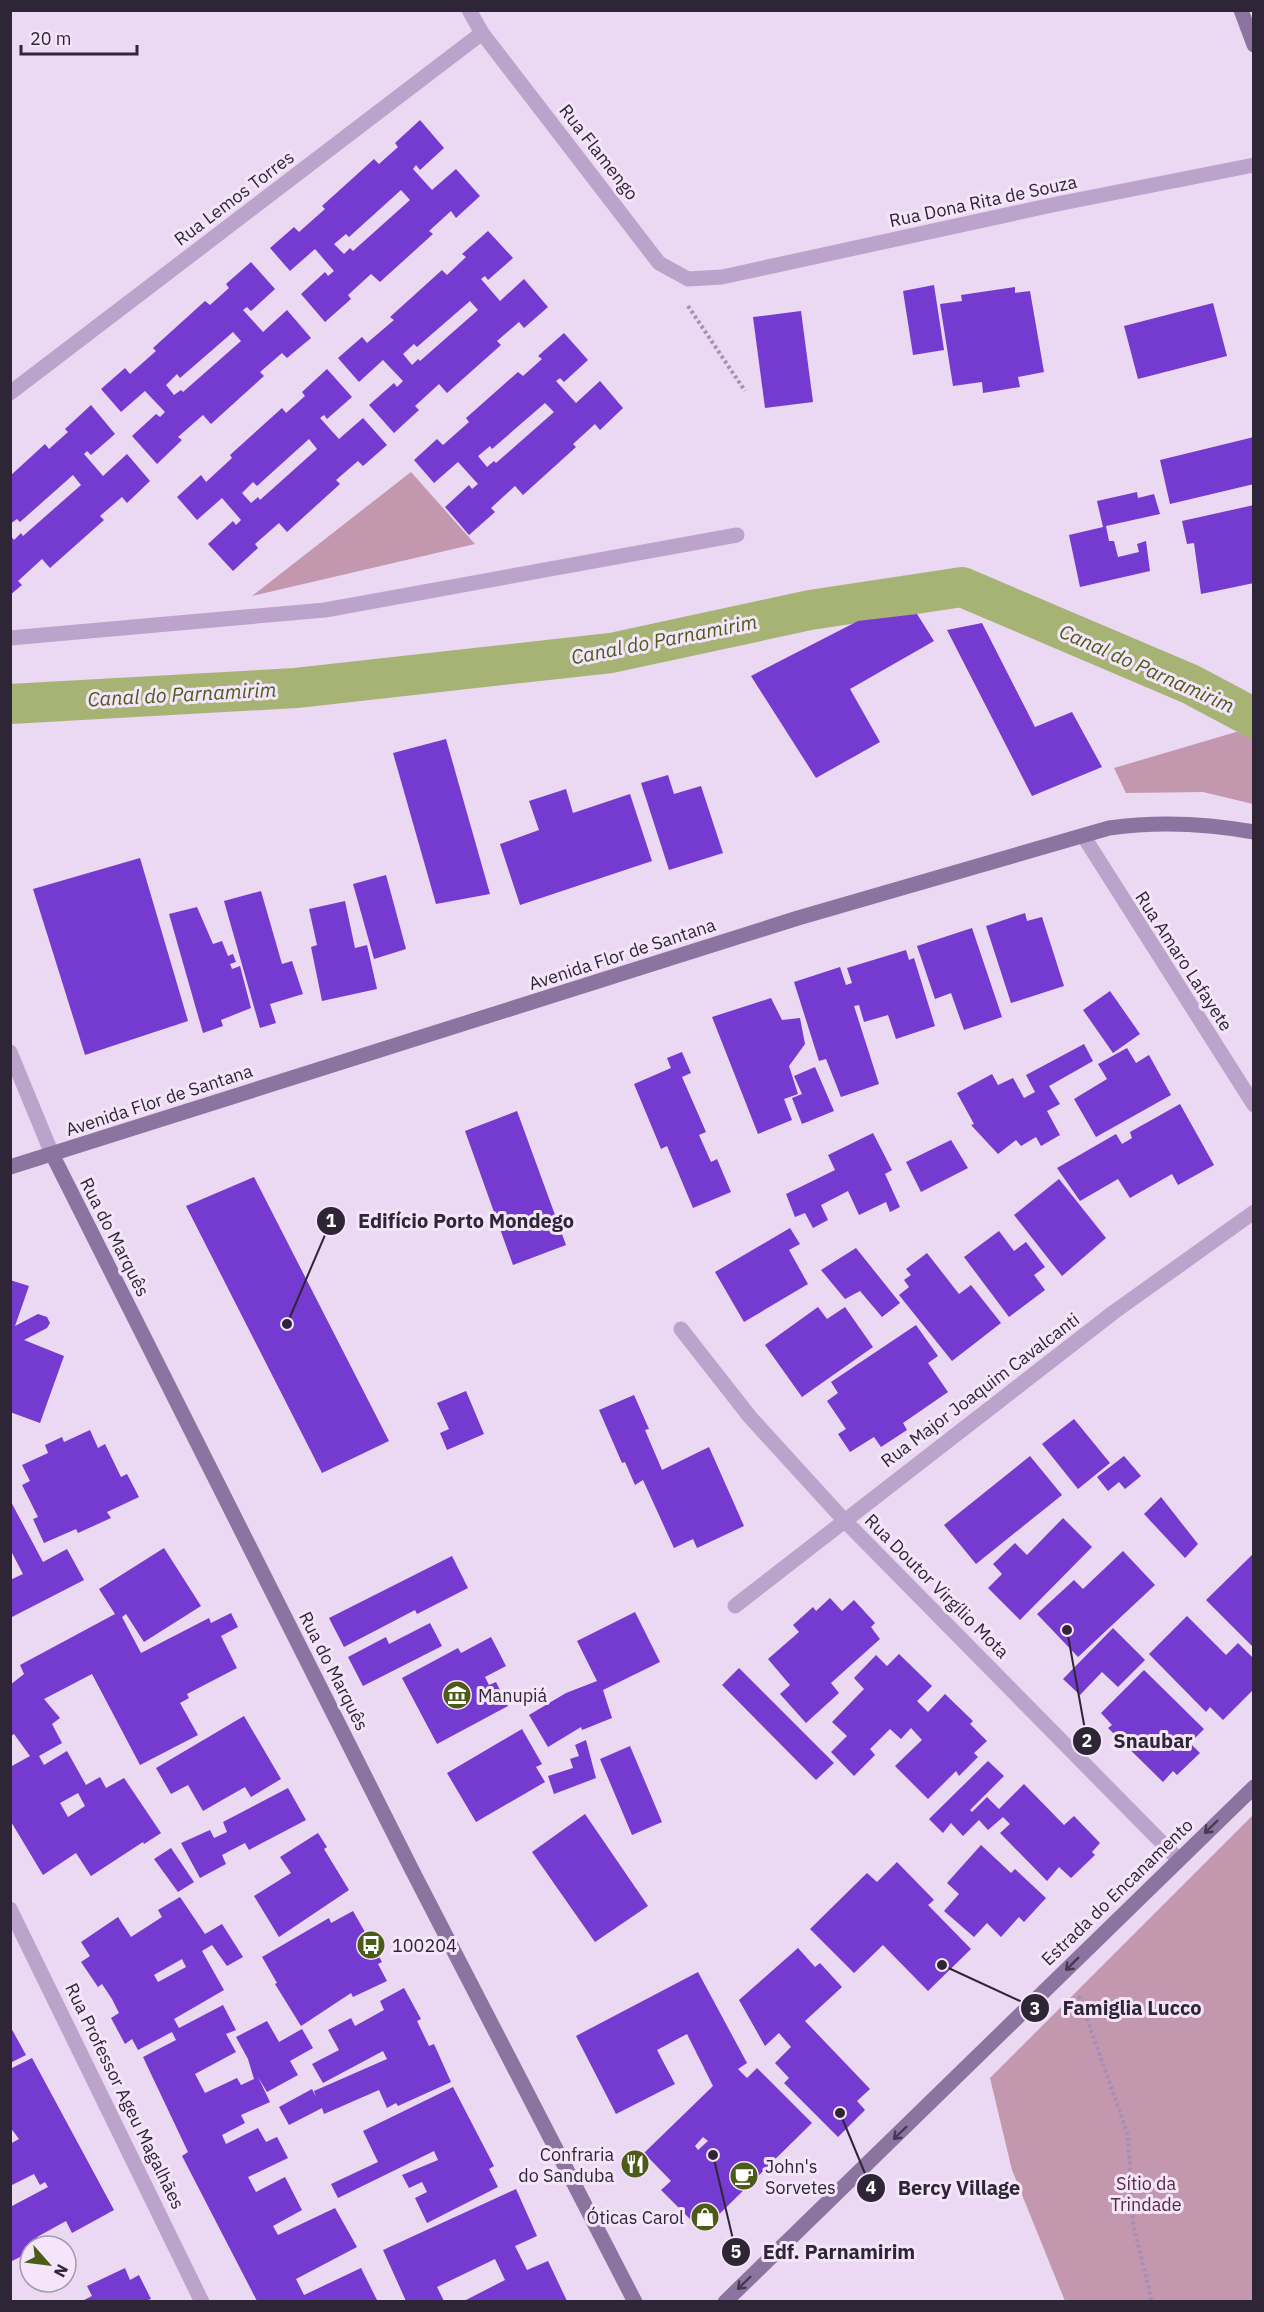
<svg xmlns="http://www.w3.org/2000/svg" width="1264" height="2312" font-family="'IBM Plex Sans',sans-serif">
  <style>
    .green { fill: #c397ae }
    .lines { fill: none; stroke-linecap: round; stroke-linejoin: round }
    .canal { stroke: #a7b375; stroke-width: 40 }
    .building { fill: #753ad0; fill-rule: evenodd }
    .path { stroke: #a68eb8; stroke-width: 4; stroke-dasharray: 3 3; stroke-linecap: butt }
    .lane { stroke: #bca3cc; stroke-width: 15 }
    .street { stroke: #bca3cc; stroke-width: 15 }
    .secondary { stroke: #8b75a0; stroke-width: 15 }
    .oneway { stroke: #453a51 }
    .labels { text-anchor: middle; dominant-baseline: central; stroke-width: 6; stroke-linejoin: round; paint-order: stroke }
    .street-label { font-size: 18px; fill: #2e2637; stroke: #f4e5fb }
    .poi-label { font-size: 18px; fill: #2e2637; stroke: #f4e5fb; text-anchor: start }
    .park-label { font-size: 18px; fill: #57283e; stroke: #f4e5fb }
    .water-label { font-size: 20px; font-style: italic; fill: #4d5b18; stroke: #f4e5fb }
    .leader { fill: none; stroke: #2e2637; stroke-width: 2 }
    .callout-dot { fill: #2e2637; stroke: #f4e5fb; stroke-width: 2 }
    .mark-label { font-size: 18px; text-anchor: middle; font-weight: bold; fill: #fff }
    .callout-label { font-size: 20px; text-anchor: middle; font-weight: bold; fill: #2e2637; stroke: #f4e5fb; stroke-width: 6; stroke-linejoin: round; paint-order: stroke }
  </style>
  <rect width="100%" height="100%" fill="#ebd8f3"/>
  <g class="green">
    <path d="M411 472 475 544 252 596Z"/>
    <path d="M1253 727V804L1203 792 1126 793 1114 768Z"/>
    <path d="M1253 1815V2301H1065L1012 2170 990 2078Z"/>
  </g>
  <g class="lines">
    <path class="canal" d="M10 704 296 688 611 653 810 610 962 587 1190 684 1254 718"/>
  </g>
  <g class="building">
    <path d="M420 120 444 148 420 170 416 165 413 169 432 190 456 169 480 196 456 218 451 211 429 231 433 234 380 282 371 274 348 295 351 299 325 322 301 294 325 272 328 276 334 271 315 249 290 271 270 248 294 227 299 232 325 209 322 206 374 159 379 164 398 147 395 143ZM401 190 410 200 353 251 350 248 344 254 334 244 346 234 349 237Z"/>
    <path d="M488 231 513 258 488 280 485 276 481 279 500 301 524 279 548 307 524 328 519 322 497 341 501 345 447 393 439 384 415 406 419 410 394 433 369 405 394 383 397 387 403 381 383 360 359 382 338 358 362 337 367 343 394 320 390 317 442 270 447 275 466 257 462 254ZM470 301 478 310 420 361 418 359 412 365 403 354 414 344 417 347Z"/>
    <path d="M251 262 275 289 251 311 247 307 243 310 263 332 287 310 311 338 287 358 282 353 260 372 264 376 211 424 203 415 178 437 182 440 157 464 132 436 156 414 160 417 165 412 145 391 121 412 101 389 125 368 130 374 156 351 153 348 205 301 210 305 229 288 226 284ZM233 332 241 341 183 392 181 390 174 395 166 385 177 374 180 378Z"/>
    <path d="M934 285 944 350 913 355 903 291Z"/>
    <path d="M1015 287V293L1030 291 1044 372 1018 377 1020 387 983 393 982 382 953 386 940 304 962 301 961 295Z"/>
    <path d="M1213 303 1227 356 1138 379 1124 326Z"/>
    <path d="M801 311 813 402 765 408 753 317Z"/>
    <path d="M564 333 588 360 564 382 560 378 556 381 576 403 600 381 623 408 600 430 595 424 573 444 576 447 523 495 515 486 491 508 495 512 469 535 445 507 469 485 472 489 478 484 458 462 434 483 414 460 437 439 443 445 469 422 466 418 518 372 523 376 542 359 538 356ZM545 403 554 412 496 463 494 461 487 467 478 456 490 446 492 449Z"/>
    <path d="M327 369 352 397 327 419 324 415 320 418 339 439 363 418 387 445 363 466 358 461 336 480 340 484 287 532 279 523 255 544 258 548 233 571 208 544 233 521 236 525 241 520 222 498 197 520 177 497 201 475 206 482 232 458 230 455 282 408 286 413 305 396 302 392ZM309 439 317 449 260 500 258 497 251 503 242 493 253 482 257 486Z"/>
    <path d="M91 405 115 434 91 455 87 451 84 454 103 476 127 454 150 481 127 503 122 497 100 516 104 520 50 568 42 559 18 581 22 585 10 595V535L14 540 21 533 23 536 81 485 73 475 20 522 17 519 10 524V476L45 444 49 449 68 432 65 429Z"/>
    <path d="M1254 437V484L1170 504 1160 460Z"/>
    <path d="M1137 492 1138 498 1154 494 1160 514 1106 526 1109 541H1114L1118 557 1139 552 1137 544 1146 541 1150 571 1080 587 1069 535 1103 527 1097 501Z"/>
    <path d="M1254 505V583L1201 594 1194 543 1187 544 1182 521Z"/>
    <path d="M917 614 934 641 850 689 880 742 816 778 751 676 858 621Z"/>
    <path d="M982 623 1035 727 1072 712 1102 767 1032 796 947 630Z"/>
    <path d="M446 739 490 894 436 904 393 753Z"/>
    <path d="M668 775 674 794 701 786 723 853 669 870 641 783Z"/>
    <path d="M566 789 573 813 630 794 652 861 520 905 500 844 539 830 529 801Z"/>
    <path d="M140 858 188 1021 85 1055 33 889Z"/>
    <path d="M386 875 406 949 374 959 353 884Z"/>
    <path d="M261 891 282 964 292 961 303 994 270 1004 276 1023 260 1028 224 901Z"/>
    <path d="M345 901 355 948 367 945 377 989 322 1001 311 947 317 945 309 909Z"/>
    <path d="M197 907 213 944 222 941 228 956 233 954 236 962 230 964 232 969 240 966 251 1008 221 1020 223 1026 203 1033 169 914Z"/>
    <path d="M1025 913 1027 921 1042 917 1064 986 1011 1003 986 926Z"/>
    <path d="M972 928 1002 1017 964 1030 951 993 935 999 917 946Z"/>
    <path d="M906 950 909 960 914 958 935 1026 896 1039 888 1015 864 1022 859 1005 854 1006 879 1084 841 1097 826 1059 819 1061 794 982 840 967 846 985 852 983 847 968Z"/>
    <path d="M1110 991 1140 1034 1113 1053 1083 1010Z"/>
    <path d="M771 998 782 1020 800 1018 805 1044 789 1066 798 1094 784 1099 792 1120 758 1134 712 1017Z"/>
    <path d="M1084 1044 1093 1061 1049 1086 1060 1104 1047 1111 1060 1135 1041 1146 1036 1137 1021 1146 1016 1140 998 1154 971 1125 974 1124 957 1093 992 1074 998 1085 1013 1078 1024 1098 1035 1092 1026 1075Z"/>
    <path d="M1127 1048 1136 1063 1149 1055 1171 1095 1096 1137 1074 1099 1107 1079 1098 1064Z"/>
    <path d="M682 1052 691 1073 682 1077 706 1132 699 1135 711 1162 717 1159 731 1192 693 1208 667 1146 661 1149 634 1084 671 1068 667 1058Z"/>
    <path d="M815 1067 834 1111 802 1124 792 1098 802 1094 794 1076Z"/>
    <path d="M1180 1104 1214 1165 1178 1185 1172 1174 1130 1198 1118 1179 1080 1201 1057 1168 1116 1134 1122 1144 1132 1138 1130 1132Z"/>
    <path d="M517 1111 566 1245 513 1265 465 1131Z"/>
    <path d="M873 1133 892 1170 885 1174 900 1207 890 1212 886 1202 859 1215 848 1191 821 1205 828 1220 813 1228 805 1213 795 1217 786 1194 835 1170 828 1155Z"/>
    <path d="M951 1140 968 1168 921 1192 906 1162Z"/>
    <path d="M254 1177 389 1441 322 1473 186 1206Z"/>
    <path d="M1059 1179 1106 1238 1062 1276 1014 1215Z"/>
    <path d="M790 1228 800 1244 789 1250 808 1284 744 1322 715 1272Z"/>
    <path d="M999 1231 1014 1251 1026 1242 1045 1267 1034 1275 1045 1290 1009 1317 964 1257Z"/>
    <path d="M856 1248 900 1303 882 1317 860 1291 845 1299 821 1270Z"/>
    <path d="M927 1253 959 1294 971 1285 1001 1323 952 1361 899 1295 909 1287 904 1280 911 1275 906 1269Z"/>
    <path d="M10 1280 29 1286 15 1326 38 1314 47 1317 50 1323 47 1328 24 1340 64 1356 40 1423 10 1412Z"/>
    <path d="M818 1307 827 1319 845 1307 873 1347 802 1397 765 1345Z"/>
    <path d="M916 1325 938 1356 928 1363 948 1392 903 1423 907 1430 881 1447 874 1437 850 1452 838 1434 846 1429 827 1401 838 1393 831 1382Z"/>
    <path d="M466 1391 484 1434 447 1450 440 1433 449 1429 437 1403Z"/>
    <path d="M634 1395 649 1429 645 1430 662 1470 709 1447 744 1526 697 1548 693 1539 674 1548 643 1480 635 1485 625 1462 622 1463 599 1410Z"/>
    <path d="M1074 1419 1110 1463 1078 1489 1042 1444Z"/>
    <path d="M90 1430 98 1448 105 1444 121 1477 127 1474 139 1497 107 1512 111 1518 78 1533 76 1529 44 1543 33 1519 38 1517 22 1485 30 1481 22 1465 48 1453 45 1445 62 1437 64 1442Z"/>
    <path d="M1030 1456 1062 1495 976 1564 944 1525Z"/>
    <path d="M1124 1456 1141 1476 1125 1489 1119 1482 1108 1491 1097 1477Z"/>
    <path d="M1161 1497 1198 1544 1185 1558 1144 1514Z"/>
    <path d="M10 1500 43 1562 67 1549 84 1580 10 1618V1580L23 1574 10 1549Z"/>
    <path d="M1063 1518 1092 1547 1020 1620 988 1588 1002 1574 993 1564 1015 1543 1027 1555Z"/>
    <path d="M164 1548 201 1606 144 1642 126 1614 122 1617 141 1653 209 1618 211 1623 231 1613 238 1627 221 1636 237 1668 187 1694 189 1698 180 1703 198 1735 140 1765 92 1674 44 1699 60 1718 52 1724 62 1743 39 1756 44 1765 67 1751 86 1785 100 1777 106 1788 124 1778 161 1833 144 1844 143 1842 91 1876 76 1853 43 1875 10 1820V1767L30 1756 14 1734 10 1737V1685L24 1674 20 1665 115 1614 99 1589ZM78 1793 85 1806 68 1817 60 1803Z"/>
    <path d="M1123 1551 1155 1585 1078 1657 1037 1614 1074 1580 1083 1589Z"/>
    <path d="M1254 1553V1648L1206 1600Z"/>
    <path d="M452 1556 468 1588 417 1614 415 1610 344 1647 329 1618Z"/>
    <path d="M830 1598 842 1611 854 1600 875 1623 871 1627 880 1639 831 1683 839 1693 806 1723 780 1694 790 1685 768 1659 799 1632 793 1625 813 1607 816 1611Z"/>
    <path d="M635 1612 660 1662 603 1690 612 1718 582 1730 581 1727 548 1747 529 1715 566 1693 597 1681 577 1641Z"/>
    <path d="M1187 1616 1226 1655 1238 1643 1254 1659V1689L1223 1720 1210 1707 1206 1712 1149 1654Z"/>
    <path d="M430 1623 442 1646 363 1686 348 1657 386 1637 389 1644Z"/>
    <path d="M1113 1628 1145 1660 1118 1687 1102 1672 1080 1695 1063 1679Z"/>
    <path d="M491 1637 506 1666 485 1677 489 1685 496 1682 508 1706 437 1744 402 1678 458 1648 461 1653Z"/>
    <path d="M899 1654 932 1686 917 1701 928 1712 945 1694 973 1721 970 1724 987 1741 974 1753 978 1757 959 1776 956 1771 928 1799 895 1766 922 1740 911 1728 901 1739 890 1729 870 1749 875 1755 854 1776 831 1752 847 1736 832 1722 864 1689 854 1678 876 1655 887 1666Z"/>
    <path d="M739 1668 834 1763 816 1780 722 1685Z"/>
    <path d="M1144 1670 1204 1729 1190 1743 1200 1753 1177 1775 1173 1771 1163 1782 1108 1728 1112 1725 1101 1713Z"/>
    <path d="M244 1716 281 1779 251 1797 245 1787 203 1811 188 1785 171 1794 156 1768Z"/>
    <path d="M522 1729 542 1764 536 1767 545 1782 476 1822 447 1773Z"/>
    <path d="M586 1740 596 1778 554 1794 548 1776 573 1768 570 1759 579 1756 575 1745Z"/>
    <path d="M630 1746 662 1822 632 1835 600 1759Z"/>
    <path d="M988 1761 1004 1776 970 1810 972 1812 987 1797 999 1809 1024 1784 1064 1825 1074 1816 1100 1843 1092 1852 1095 1855 1071 1878 1059 1867 1047 1881 1000 1833 1010 1824 1003 1817 988 1830 979 1820 963 1836 951 1823 943 1833 929 1819Z"/>
    <path d="M288 1788 306 1820 249 1850 245 1843 222 1855 226 1864 200 1878 181 1843 210 1830 214 1838 227 1832 223 1822Z"/>
    <path d="M585 1814 648 1906 595 1942 532 1852Z"/>
    <path d="M318 1833 327 1847 324 1849 349 1890 279 1937 254 1896 291 1873 280 1857Z"/>
    <path d="M981 1845 1011 1873 1015 1869 1046 1898 1024 1922 1019 1917 1001 1937 987 1923 974 1937 944 1911 959 1894 947 1883Z"/>
    <path d="M171 1848 194 1882 178 1892 154 1859Z"/>
    <path d="M897 1862 934 1900 928 1905 971 1949 928 1991 883 1945 854 1973 810 1929 867 1873 877 1882Z"/>
    <path d="M180 1897 205 1934 222 1924 243 1957 227 1966 212 1945 202 1951 224 1990 174 2019 179 2028 223 2005 236 2030 226 2034 236 2052 195 2074 205 2093 237 2078 241 2085 254 2079 248 2059 236 2037 267 2021 279 2042 302 2029 313 2048 290 2061 298 2075 267 2092 258 2077 270 2102 241 2115 245 2123 222 2135 226 2144 258 2128 266 2142 277 2137 288 2158 248 2177 256 2192 285 2177 302 2210 273 2226 278 2235 335 2208 357 2247 296 2279 304 2295 361 2268 377 2300 257 2301 182 2156 188 2152 143 2057 176 2040 172 2032 138 2050 132 2039 125 2044 111 2018 119 2013 112 1999 102 1984 98 1987 81 1962 90 1956 81 1942 118 1917 131 1937 162 1917 158 1910ZM182 1959 186 1967 158 1982 154 1975Z"/>
    <path d="M353 1911 382 1962 378 1964 387 1981 353 1997 351 1993 301 2026 275 1984 277 1983 262 1957 329 1918 331 1923Z"/>
    <path d="M798 1948 815 1967 820 1963 842 1987 805 2021 870 2089 857 2101 865 2110 838 2137 784 2083 789 2078 775 2063 791 2047 779 2033 765 2046 739 2000Z"/>
    <path d="M698 1972 747 2063 738 2069 747 2078 757 2068 812 2123 702 2231 661 2190 671 2181 644 2153 713 2086 687 2034 657 2050 675 2084 616 2114 576 2036ZM703 2137 708 2141 698 2150 695 2146Z"/>
    <path d="M404 1988 421 2019 417 2021 429 2046 434 2044 451 2082 398 2106 396 2103 387 2108 379 2090 324 2114 322 2108 289 2125 279 2107 312 2089 316 2097 314 2091 387 2059 383 2051 323 2083 312 2064 339 2050 328 2030 351 2018 355 2026 384 2010 380 2001Z"/>
    <path d="M10 2026 26 2055 10 2063Z"/>
    <path d="M32 2058 114 2210 72 2233 66 2221 37 2237 42 2246H30V2252L10 2262V2202L12 2206 48 2187 45 2182 40 2185 34 2174 10 2186V2144L19 2139 10 2127V2069Z"/>
    <path d="M453 2087 494 2166 489 2169 498 2187 427 2223 415 2198 427 2192 422 2182 409 2188 402 2175 438 2160 434 2151 338 2198 331 2184 378 2162 363 2131Z"/>
    <path d="M516 2189 537 2236 515 2246 527 2270 548 2261 567 2301H464L505 2280 495 2259 437 2287 444 2301H406L383 2250Z"/>
    <path d="M125 2268 130 2280 139 2275 151 2299 145 2301H82L92 2296 87 2286Z"/>
  </g>
  <g class="lines">
    <g class="path">
      <path d="M688 306 745 391"/>
      <path d="M1079 1996 1128 2135 1133 2223 1152 2302"/>
    </g>
    <path class="lane" d="M10 638 325 610 737 535"/>
    <g class="street">
      <path d="M469 10 482 33 659 263 688 279 722 277 1057 204 1254 165"/>
      <path d="M10 393 482 33"/>
      <path d="M1084 837 1254 1105"/>
      <path d="M10 1052 52 1154"/>
      <path d="M681 1329 750 1417 843 1519 1178 1859"/>
      <path d="M735 1606 1114 1312 1254 1212"/>
      <path d="M10 1909 202 2302"/>
    </g>
    <g class="secondary">
      <path d="M1241 10 1254 45"/>
      <path d="M52 1154 412 1870 635 2302"/>
      <path d="M10 1167 798 918 1109 828C1158 821 1204 823 1254 832"/>
      <path d="M725 2302 1254 1787"/>
    </g>
  </g>
  <defs><path id="oneway-shaft" d="M-6 0H5M1.5-3L5.5 0L1.5 3" fill="none" stroke-width="1.6" stroke-linecap="round" stroke-linejoin="round" transform="scale(1.5)"/></defs>
  <g class="oneway">
    <use href="#oneway-shaft" transform="translate(1211 1827) rotate(136)"/>
    <use href="#oneway-shaft" transform="translate(1072 1964) rotate(135)"/>
    <use href="#oneway-shaft" transform="translate(900 2133) rotate(136)"/>
    <use href="#oneway-shaft" transform="translate(744 2283) rotate(136)"/>
  </g>
  <defs>
    <g id="museum-disc" transform="scale(1.5)"><circle r="9.5" fill="#4d5b18" stroke="#f4e5fb"/><path d="M0-6L6-3V-2H-6V-3ZM-5-1h2V3h-2ZM-1-1h2V3h-2ZM3-1h2V3H3ZM-6 4H6V6H-6Z" fill="#fff"/></g>
    <g id="bus-disc" transform="scale(1.5)"><circle r="9.5" fill="#4d5b18" stroke="#f4e5fb"/><path d="M-5-6H5V4H4V6H2V4H-2V6H-4V4H-5ZM-3.5-4V0h7V-4ZM-3.5 1.2v1.5H-2V1.2ZM2 1.2v1.5H3.5V1.2Z" fill="#fff"/></g>
    <g id="restaurant-disc" transform="scale(1.5)"><circle r="9.5" fill="#4d5b18" stroke="#f4e5fb"/><path d="M-5-6h1v4h1v-4h1v4h1v-4h1v5L-1.5 .5V6h-2V.5L-5-1ZM5-6V6H3V1.5H1.5Q1.5-4 5-6Z" fill="#fff"/></g>
    <g id="cafe-disc" transform="scale(1.5)"><circle r="9.5" fill="#4d5b18" stroke="#f4e5fb"/><path d="M-5.5-4.5H6V0H3Q3 3.5 0 3.5H-2.5Q-5.5 3.5-5.5 0ZM3-3.2v2h1.7v-2ZM-6 4.5H4V6H-6Z" fill="#fff"/></g>
    <g id="shop-disc" transform="scale(1.5)"><circle r="9.5" fill="#4d5b18" stroke="#f4e5fb"/><path d="M-5-2.5h2.3a2.7 3.5 0 0 1 5.4 0H5L5.5 6h-11ZM-1.5-2.5h3a1.5 2.3 0 0 0-3 0Z" fill="#fff"/></g>
  </defs>
  <g fill-rule="evenodd">
    <use href="#museum-disc" x="457" y="1695"/>
    <use href="#bus-disc" x="371" y="1945"/>
    <use href="#restaurant-disc" x="635" y="2164"/>
    <use href="#cafe-disc" x="744" y="2176"/>
    <use href="#shop-disc" x="705" y="2217"/>
  </g>
  <g class="labels">
    <g class="street-label">
      <text transform="translate(599 152) rotate(52)">Rua Flamengo</text>
      <text transform="translate(234 198) rotate(-37)">Rua Lemos Torres</text>
      <text transform="translate(983 201) rotate(-12)">Rua Dona Rita de Souza</text>
      <text transform="translate(622 954) rotate(-18)">Avenida Flor de Santana</text>
      <text transform="translate(1184 961) rotate(57)">Rua Amaro Lafayete</text>
      <text transform="translate(159 1100) rotate(-18)">Avenida Flor de Santana</text>
      <text transform="translate(115 1237) rotate(63)">Rua do Marquês</text>
      <text transform="translate(980 1390) rotate(-37)">Rua Major Joaquim Cavalcanti</text>
      <text transform="translate(937 1586) rotate(45)">Rua Doutor Virgílio Mota</text>
      <text transform="translate(334 1671) rotate(63)">Rua do Marquês</text>
      <text transform="translate(1117 1892) rotate(-44)">Estrada do Encanamento</text>
      <text transform="translate(125 2096) rotate(64)">Rua Professor Ageu Magalhães</text>
    </g>
    <g class="poi-label">
      <text x="478" y="1695">Manupiá</text>
      <text x="392" y="1945">100204</text>
      <text x="614" y="2154" text-anchor="end">Confraria<tspan x="614" dy="21">do Sanduba</tspan></text>
      <text x="765" y="2166">John's<tspan x="765" dy="21">Sorvetes</tspan></text>
      <text x="684" y="2217" text-anchor="end">Óticas Carol</text>
    </g>
    <g class="park-label">
      <text x="1146" y="2183">Sítio da<tspan x="1146" dy="21">Trindade</tspan></text>
    </g>
    <g class="water-label">
      <text transform="translate(664 639) rotate(-11)">Canal do Parnamirim</text>
      <text transform="translate(1147 668) rotate(24)">Canal do Parnamirim</text>
      <text transform="translate(182 694) rotate(-3)">Canal do Parnamirim</text>
    </g>
  </g>
  <path class="leader" d="M287 1324L331 1221M1067 1630L1087 1741M942 1965L1035 2008M840 2113L871 2188M713 2155L736 2252"/>
  <g class="callout-dot">
    <circle cx="287" cy="1324" r="6"/>
    <circle cx="1067" cy="1630" r="6"/>
    <circle cx="942" cy="1965" r="6"/>
    <circle cx="840" cy="2113" r="6"/>
    <circle cx="713" cy="2155" r="6"/>
    <circle cx="331" cy="1221" r="15"/>
    <circle cx="1087" cy="1741" r="15"/>
    <circle cx="1035" cy="2008" r="15"/>
    <circle cx="871" cy="2188" r="15"/>
    <circle cx="736" cy="2252" r="15"/>
  </g>
  <g class="mark-label">
    <text x="331" y="1227">1</text>
    <text x="1087" y="1747">2</text>
    <text x="1035" y="2015">3</text>
    <text x="871" y="2194">4</text>
    <text x="736" y="2258">5</text>
  </g>
  <g class="callout-label">
    <text x="466" y="1228">Edifício Porto Mondego</text>
    <text x="1153" y="1748">Snaubar</text>
    <text x="1132" y="2015">Famiglia Lucco</text>
    <text x="959" y="2195">Bercy Village</text>
    <text x="839" y="2259">Edf. Parnamirim</text>
  </g>
  <rect width="1264" height="2312" fill="none" stroke="#2e2637" stroke-width="24"/>
  <g transform="translate(48 2264) rotate(118)"><circle r="28" fill="#f4e5fb" stroke="#a599ad" stroke-width="1.5"/>
  <path d="M0-4.5L10 22L0 15L-10 22Z" fill="#4d5b18"/>
  <text y="-9" font-size="16" font-weight="bold" text-anchor="middle" fill="#2e2637">N</text>
  </g>
  <path d="M21 45v9h116v-9" fill="none" stroke="#2e2637" stroke-width="3"/>
  <text x="30" y="45" font-size="18" fill="#2e2637" stroke="#f4e5fb" stroke-width="4.5" paint-order="stroke">20 m</text>
</svg>
